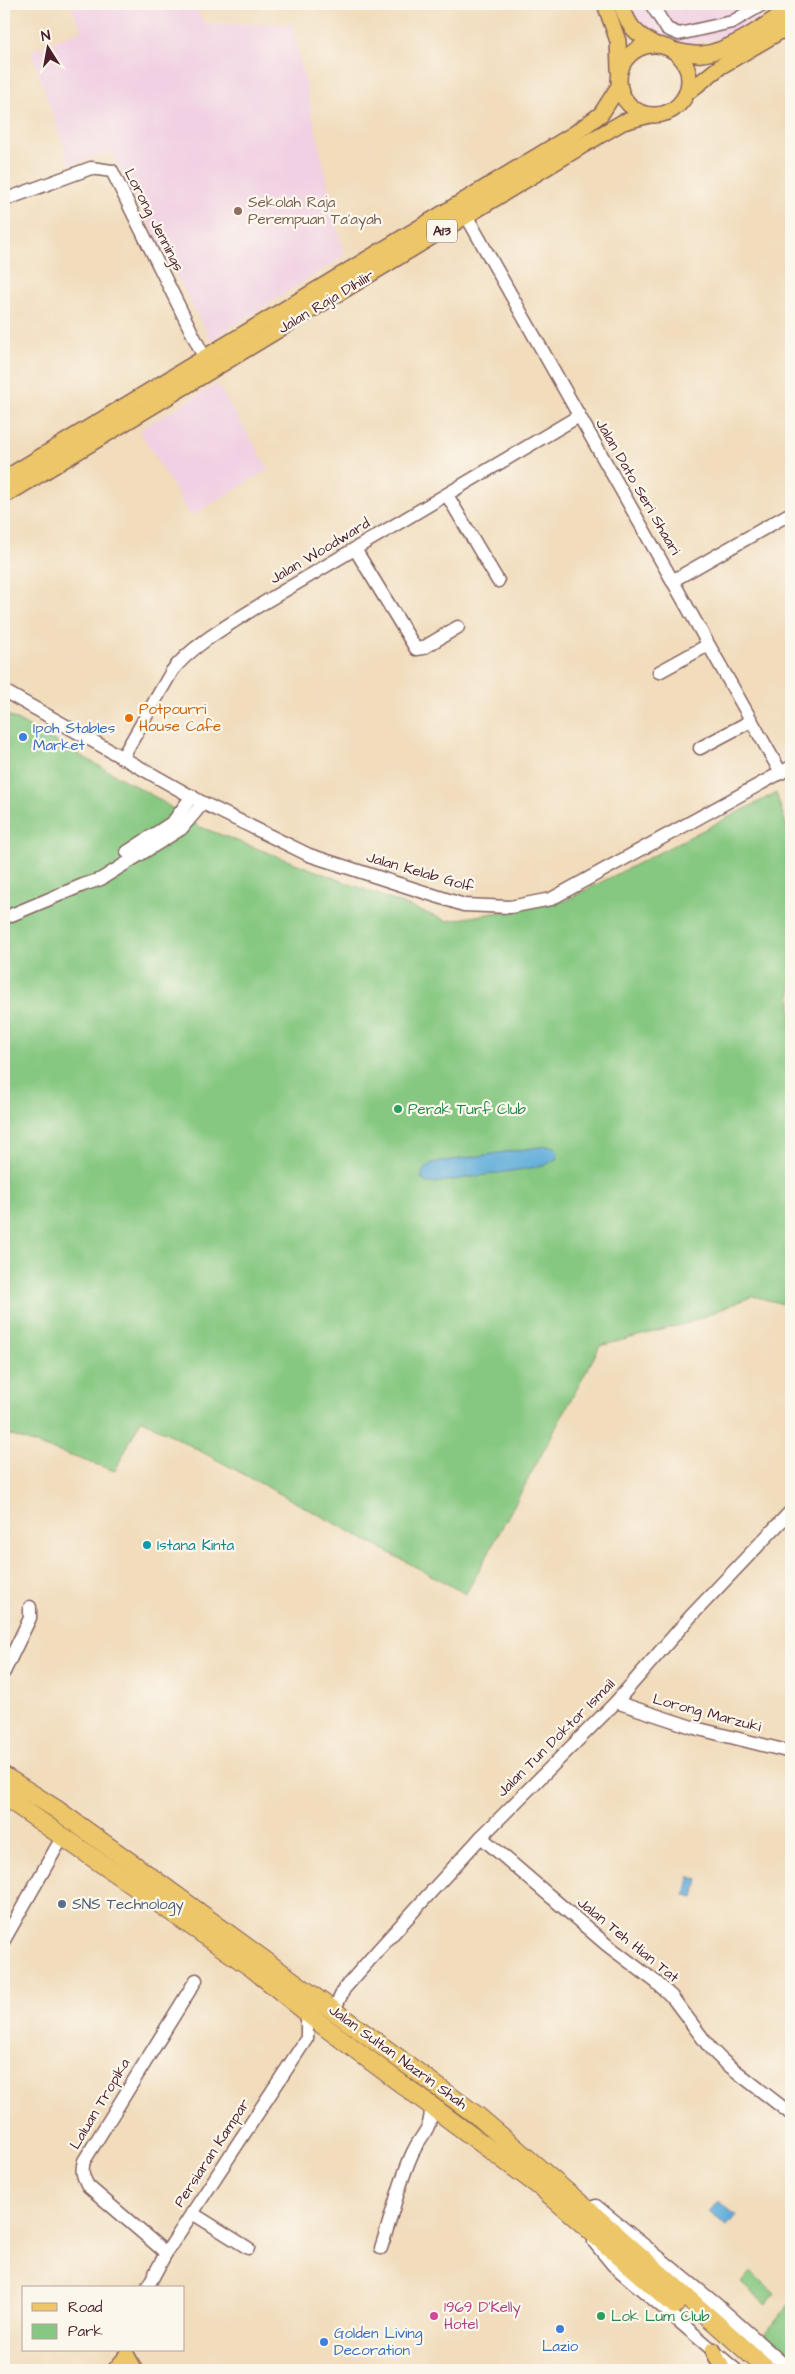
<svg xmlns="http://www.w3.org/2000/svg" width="795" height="2374" font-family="'Architects Daughter',sans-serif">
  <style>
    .built { fill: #f1d0e3 }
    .green { fill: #86c881; stroke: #687456 }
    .water { fill: #61adda; stroke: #566682 }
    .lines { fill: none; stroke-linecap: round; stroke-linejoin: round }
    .minor-casing { stroke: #84615e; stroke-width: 15 }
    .major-casing { stroke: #84615e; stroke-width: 18 }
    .highway-casing { stroke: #84615e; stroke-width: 20 }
    .minor { stroke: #fff; stroke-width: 12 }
    .major { stroke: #ecc669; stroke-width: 15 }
    .highway { stroke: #ecc669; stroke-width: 18 }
    .education-dot { fill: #8d6e63; stroke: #fbf7ec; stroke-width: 2 }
    .food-dot { fill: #e8710a; stroke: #fbf7ec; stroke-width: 2 }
    .shop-dot { fill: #3f7fe0; stroke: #fbf7ec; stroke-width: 2 }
    .leisure-dot { fill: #2e9e5b; stroke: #fbf7ec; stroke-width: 2 }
    .culture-dot { fill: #0f9aa8; stroke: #fbf7ec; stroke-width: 2 }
    .service-dot { fill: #5c6f8a; stroke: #fbf7ec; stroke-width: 2 }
    .hotel-dot { fill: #d1479c; stroke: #fbf7ec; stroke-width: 2 }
    .labels { text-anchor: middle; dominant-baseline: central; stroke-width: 4.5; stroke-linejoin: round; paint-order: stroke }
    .shield { fill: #fbf7ec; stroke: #7f6065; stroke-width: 1 }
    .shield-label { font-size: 14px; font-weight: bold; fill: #4a1f2b }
    .education-label { font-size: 15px; fill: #785e54; stroke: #fbf7ec; text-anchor: start }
    .street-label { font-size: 15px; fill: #4a1f2b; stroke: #fbf7ec }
    .food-label { font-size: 15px; fill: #c56008; stroke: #fbf7ec; text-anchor: start }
    .shop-label { font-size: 15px; fill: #366cbe; stroke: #fbf7ec; text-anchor: start }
    .leisure-label { font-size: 15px; fill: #27864d; stroke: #fbf7ec; text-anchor: start }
    .culture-label { font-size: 15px; fill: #0d838f; stroke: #fbf7ec; text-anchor: start }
    .service-label { font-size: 15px; fill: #4e5e75; stroke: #fbf7ec; text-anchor: start }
    .hotel-label { font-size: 15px; fill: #b23c85; stroke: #fbf7ec; text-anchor: start }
  </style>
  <rect width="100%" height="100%" fill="#fbf7ec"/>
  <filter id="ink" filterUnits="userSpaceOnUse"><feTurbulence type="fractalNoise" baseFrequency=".02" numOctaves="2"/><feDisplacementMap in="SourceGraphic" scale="10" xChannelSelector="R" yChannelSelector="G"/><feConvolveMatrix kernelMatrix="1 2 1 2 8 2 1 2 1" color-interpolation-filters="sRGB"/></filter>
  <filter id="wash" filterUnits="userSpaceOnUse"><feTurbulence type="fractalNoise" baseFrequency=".0096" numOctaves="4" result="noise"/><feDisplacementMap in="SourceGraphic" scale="20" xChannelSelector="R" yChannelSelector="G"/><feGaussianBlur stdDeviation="1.12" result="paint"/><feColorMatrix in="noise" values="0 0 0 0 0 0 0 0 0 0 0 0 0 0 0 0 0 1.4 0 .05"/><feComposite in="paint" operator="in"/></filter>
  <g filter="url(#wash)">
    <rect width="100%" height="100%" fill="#f1dcbc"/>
    <g class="built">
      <path d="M70 4H194L205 24H292L344 256 211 340 110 151 70 165 31 51 81 30Z"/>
      <path d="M630 4H783L726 37 677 46 649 34 633 15Z"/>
      <path d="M217 384 269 469 191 516 139 430Z"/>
    </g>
    <g class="green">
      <path d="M4 713 157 798 198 826 447 921 564 901 776 793 791 840V1306L753 1296 688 1323 600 1346 466 1594 141 1419 115 1471 4 1433Z"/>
      <path d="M750 2272 775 2294 766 2305 741 2283Z"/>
      <path d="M791 2302V2356L765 2334Z"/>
    </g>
    <g class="water">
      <path d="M546 1146 554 1147 558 1153 556 1159 543 1166 434 1183H426L422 1179V1172L432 1163Z"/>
      <path d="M689 1877 698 1879 694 1898 685 1896Z"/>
      <path d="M718 2201 736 2215 727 2226 709 2212Z"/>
    </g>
  </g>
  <g filter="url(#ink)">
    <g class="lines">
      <g class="minor-casing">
        <g id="minor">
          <path d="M651 4 667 29 679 34 732 22 763 4"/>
          <path d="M4 200 91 168 112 171 205 359"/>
          <path d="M467 217 781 773"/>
          <path d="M447 495 498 581"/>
          <path d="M355 549 416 649 423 648 458 627"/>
          <path d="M672 581 791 513"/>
          <path d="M659 672 708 645"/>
          <path d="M4 691 203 803 309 855 464 905 510 907 551 899 791 767"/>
          <path d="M700 748 751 721"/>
          <path d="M122 758 172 671C190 647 230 624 255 608L579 416"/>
          <path d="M127 852 173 822 192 796"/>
          <path d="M4 918 83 885 101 879 181 829 203 803"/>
          <path d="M4 1672 30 1618V1607"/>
          <path d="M616 1702 695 1728 791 1752"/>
          <path d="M481 1837 607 1945 656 1982 672 1997 710 2048 723 2061 791 2114"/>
          <path d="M4 1940 63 1836"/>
          <path d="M337 2012V2004L344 1989 380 1948 481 1837 616 1702 691 1616 791 1511"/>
          <path d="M596 2206 716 2304 790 2370"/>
          <path d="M192 2213 248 2248"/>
          <path d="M594 2242 613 2265 736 2370"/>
          <path d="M381 2248C391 2219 400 2179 413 2152 423 2131 431 2132 431 2106"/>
          <path d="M166 2253 88 2186C83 2177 81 2171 84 2161L196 1980"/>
          <path d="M147 2288 166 2253 307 2038V2013"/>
        </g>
      </g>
      <g class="major-casing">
        <g id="major">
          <path d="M605 4 618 41 619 70"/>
          <path d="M621 4C629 27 634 33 656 45"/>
          <circle cx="654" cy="80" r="35"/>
          <path d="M672 50C682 52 692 55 702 54 730 52 768 23 791 8"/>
          <path d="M687 93 721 66 791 25"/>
          <path d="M4 479 574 134 601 114 619 86"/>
          <path d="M4 496 585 144 623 122 650 115"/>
          <path d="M713 2350 723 2370"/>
          <path d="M127 2356 135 2370"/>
          <path d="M115 2370 127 2356"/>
        </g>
      </g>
      <g class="highway-casing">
        <g id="highway">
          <path d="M4 1776 56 1809 144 1872 479 2117 587 2209 768 2370"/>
          <path d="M4 1796 252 1968 321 2024 543 2189 675 2305"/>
        </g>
      </g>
      <use href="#minor" class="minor"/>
      <use href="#major" class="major"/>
      <use href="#highway" class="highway"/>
    </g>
  </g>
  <circle class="education-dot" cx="238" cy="211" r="5"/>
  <circle class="food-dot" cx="129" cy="718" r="5"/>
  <g class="shop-dot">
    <circle cx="23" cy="737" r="5"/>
    <circle cx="560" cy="2329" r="5"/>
    <circle cx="324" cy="2342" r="5"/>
  </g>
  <g class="leisure-dot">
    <circle cx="398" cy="1109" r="5"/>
    <circle cx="601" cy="2316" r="5"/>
  </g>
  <circle class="culture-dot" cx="147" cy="1545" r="5"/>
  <circle class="service-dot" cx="62" cy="1904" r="5"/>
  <circle class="hotel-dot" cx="434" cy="2316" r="5"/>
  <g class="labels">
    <rect class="shield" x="427" y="219.5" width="30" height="23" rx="4"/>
    <g class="shield-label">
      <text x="442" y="231">A13</text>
    </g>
    <g class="education-label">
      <text x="248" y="202">Sekolah Raja<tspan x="248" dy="17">Perempuan Ta'ayah</tspan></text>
    </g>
    <g class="street-label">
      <text transform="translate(154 220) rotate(63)">Lorong Jennings</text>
      <text transform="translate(326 302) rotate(-31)">Jalan Raja Dihilir</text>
      <text transform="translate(638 487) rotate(60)">Jalan Dato Seri Shaari</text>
      <text transform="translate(320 551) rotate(-31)">Jalan Woodward</text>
      <text transform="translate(420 872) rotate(16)">Jalan Kelab Golf</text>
      <text transform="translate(707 1713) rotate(15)">Lorong Marzuki</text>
      <text transform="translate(556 1738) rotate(-45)">Jalan Tun Doktor Ismail</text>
      <text transform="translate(628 1940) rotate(39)">Jalan Teh Hian Tat</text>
      <text transform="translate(398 2057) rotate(36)">Jalan Sultan Nazrin Shah</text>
      <text transform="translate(100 2104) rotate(-59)">Laluan Tropika</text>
      <text transform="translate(212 2153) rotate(-57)">Persiaran Kampar</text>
    </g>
    <g class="food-label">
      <text x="139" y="709">Potpourri<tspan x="139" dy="17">House Cafe</tspan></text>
    </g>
    <g class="shop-label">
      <text x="33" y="728">Ipoh Stables<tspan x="33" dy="17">Market</tspan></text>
      <text x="334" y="2333">Golden Living<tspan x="334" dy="17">Decoration</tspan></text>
      <text x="560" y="2346" text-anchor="middle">Lazio</text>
    </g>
    <g class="leisure-label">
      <text x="408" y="1109">Perak Turf Club</text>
      <text x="611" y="2316">Lok Lum Club</text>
    </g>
    <g class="culture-label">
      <text x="157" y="1545">Istana Kinta</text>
    </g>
    <g class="service-label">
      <text x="72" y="1904">SNS Technology</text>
    </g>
    <g class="hotel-label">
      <text x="444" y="2307">1969 D'Kelly<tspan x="444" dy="17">Hotel</tspan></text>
    </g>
  </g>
  <rect width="795" height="2374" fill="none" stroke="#fbf7ec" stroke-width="20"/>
  <rect x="22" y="2286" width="162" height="65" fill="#fbf7ec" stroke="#b4a19f"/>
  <rect x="32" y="2303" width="25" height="8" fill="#ecc669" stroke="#b4a19f"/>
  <text x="68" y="2312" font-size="15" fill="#4a1f2b">Road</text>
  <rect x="32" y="2324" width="25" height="15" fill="#86c881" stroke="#b4a19f"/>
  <text x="68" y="2336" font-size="15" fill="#4a1f2b">Park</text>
  <g transform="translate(48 48) rotate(349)" stroke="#fbf7ec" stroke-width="4" paint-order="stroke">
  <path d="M0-4L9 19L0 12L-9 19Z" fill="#4a1f2b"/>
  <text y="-8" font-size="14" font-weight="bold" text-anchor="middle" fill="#4a1f2b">N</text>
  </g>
</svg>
